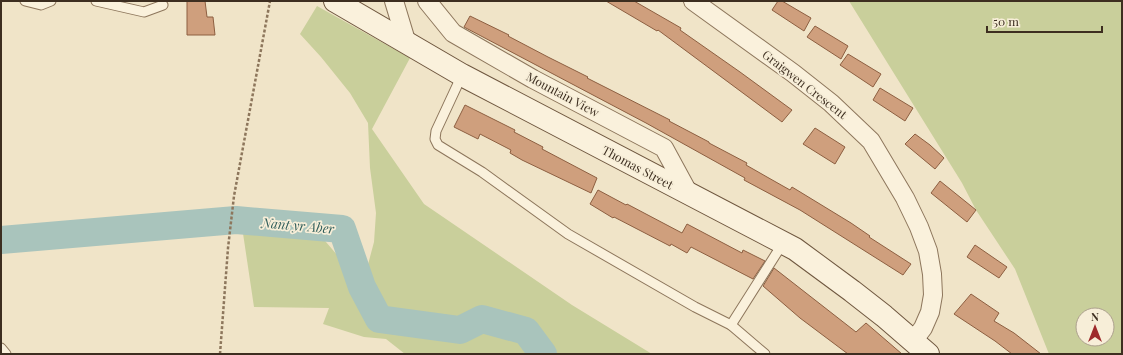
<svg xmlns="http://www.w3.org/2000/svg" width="1123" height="355" font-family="'Playfair Display',serif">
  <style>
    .green { fill: #c9cf9b; fill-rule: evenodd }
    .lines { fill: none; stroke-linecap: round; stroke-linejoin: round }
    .river { stroke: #a9c4bc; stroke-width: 28 }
    .building { fill: #cf9f7d; stroke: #8d5f41 }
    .lane-casing { stroke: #8d765c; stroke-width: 11 }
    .street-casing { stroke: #8d765c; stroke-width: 20 }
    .secondary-casing { stroke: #6f573f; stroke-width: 24 }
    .path { stroke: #8d765c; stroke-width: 2.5; stroke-dasharray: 3 2; stroke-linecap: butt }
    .lane { stroke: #faf1dc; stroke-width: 9 }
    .street { stroke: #faf1dc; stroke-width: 18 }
    .secondary { stroke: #faf1dc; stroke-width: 22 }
    .labels { text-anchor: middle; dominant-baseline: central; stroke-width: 3.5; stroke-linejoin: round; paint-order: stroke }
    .street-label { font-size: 12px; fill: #3d2e20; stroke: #f7eed8 }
    .water-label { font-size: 13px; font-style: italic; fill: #2f5d5a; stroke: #f7eed8 }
  </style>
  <rect width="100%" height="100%" fill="#f0e4c8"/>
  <g class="green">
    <path d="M849 1H1122V354H1049L1015 269 976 210 962 183ZM1083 315H1107V339H1083Z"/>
    <path d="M317 6 410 58 372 129 424 204 572 305 652 354H405L386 339 364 337 323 324 329 308 254 307 241 220 307 226 320 235 338 256 354 264 362 287 374 242 376 213 370 168 368 123 350 93 321 57 300 34Z"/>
  </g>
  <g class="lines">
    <path class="river" d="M1 240 236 220 342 229 362 287 379 319 460 330 482 319 526 331 543 354"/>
  </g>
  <g class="building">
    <path d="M187 1H205L207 17H213L215 35H187Z"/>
    <path d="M606 1H634L681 28 680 30 740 72 792 110 782 122 658 30 657 31Z"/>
    <path d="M778 1H782L811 18 804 31 772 10Z"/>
    <path d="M470 16 509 35 508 36 548 57 588 77 587 78 670 120 669 121 709 142V143L747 163 746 165 767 177 790 190 792 187 851 223 870 236 869 237 911 264 903 275 800 210 744 180 745 178 646 123 464 27Z"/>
    <path d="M815 26 848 46 841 59 807 37Z"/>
    <path d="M848 54 881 74 873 87 840 65Z"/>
    <path d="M880 88 913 108 905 121 873 100Z"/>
    <path d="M465 105 515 130 514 132 543 147 542 149 597 178 591 193 522 160 510 153 511 150 480 134 478 139 454 127Z"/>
    <path d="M815 128 845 147 835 164 803 144Z"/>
    <path d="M915 134 930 145 944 158 935 169 905 144Z"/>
    <path d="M940 181 976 210 967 222 931 193Z"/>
    <path d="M598 190 626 205 627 204 682 233 687 224 742 253 743 250 765 261 753 279 691 247 687 253 671 244 670 246 614 217 613 218 590 204Z"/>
    <path d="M975 245 1007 267 999 278 967 257Z"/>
    <path d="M774 268 856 332 866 323 902 354H848L800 318 763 286Z"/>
    <path d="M971 294 999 313 994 321 1014 333 1041 354H1012L995 341 954 314Z"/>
  </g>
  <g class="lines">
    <g class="lane-casing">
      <g id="lane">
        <path d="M25 1 41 5 51 1"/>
        <path d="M96 1 144 12 163 5"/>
        <path d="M462 75 436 131 435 139 438 145 482 172 568 234 695 307 731 325 765 354"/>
        <path d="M731 325 783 243"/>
        <path d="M1 348 6 354"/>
      </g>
    </g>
    <g class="street-casing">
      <g id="street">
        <path d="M394 1 407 44"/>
        <path d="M427 1 453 33 533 79 664 148 689 194"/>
        <path d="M693 1 793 73 831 103 871 141 905 198 919 227 928 251 932 274 933 295 930 312 923 328 913 341"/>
      </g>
    </g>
    <g class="secondary-casing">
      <path id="secondary" d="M335 1 462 75 795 249 852 291 884 316 928 354"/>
    </g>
    <path class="path" d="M220 354 228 248 234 196 270 1"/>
    <use href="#lane" class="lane"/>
    <use href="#street" class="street"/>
    <use href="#secondary" class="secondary"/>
  </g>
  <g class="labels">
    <g class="street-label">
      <text transform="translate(805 84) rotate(38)">Graigwen Crescent</text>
      <text transform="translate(563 94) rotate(28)">Mountain View</text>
      <text transform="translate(638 167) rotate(28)">Thomas Street</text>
    </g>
    <g class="water-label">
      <text transform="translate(298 225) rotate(5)">Nant yr Aber</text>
    </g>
  </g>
  <rect width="1123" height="355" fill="none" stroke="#3d2e20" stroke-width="4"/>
  <g transform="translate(1095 327)"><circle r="19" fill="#f7eed8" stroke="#ada18e"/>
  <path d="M0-3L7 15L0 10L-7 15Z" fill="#9e2a2b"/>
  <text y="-6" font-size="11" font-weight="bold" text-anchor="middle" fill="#3d2e20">N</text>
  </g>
  <path d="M987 26v6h115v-6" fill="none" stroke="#3d2e20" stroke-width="2"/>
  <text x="993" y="26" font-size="12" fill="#3d2e20" stroke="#f7eed8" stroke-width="3" paint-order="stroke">50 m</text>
</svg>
